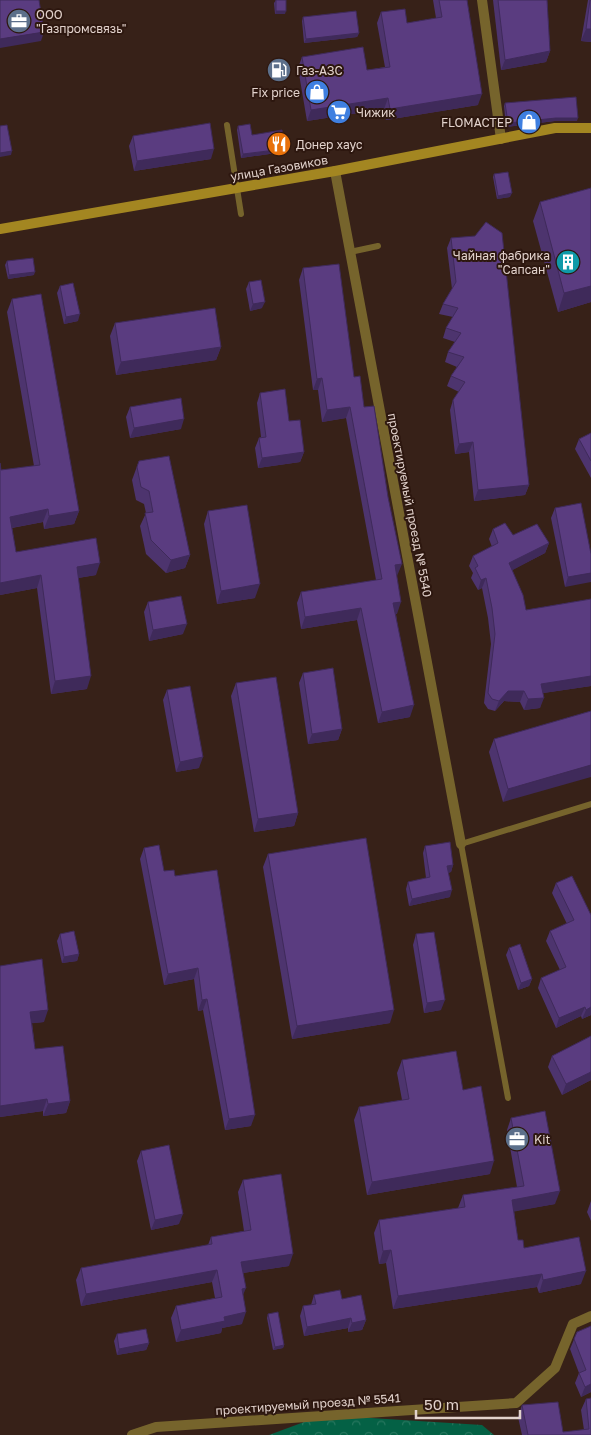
<svg xmlns="http://www.w3.org/2000/svg" width="591" height="1435" font-family="'Golos Text',sans-serif">
  <style>
    .forest { fill: url(#forest-crowns) }
    .lines { fill: none; stroke-linecap: round; stroke-linejoin: round }
    .lane { stroke: #76642c; stroke-width: 6 }
    .street { stroke: #76642c; stroke-width: 10 }
    .secondary { stroke: #a38621; stroke-width: 10 }
    .wall { fill: #4d346e }
    .shaded-wall { fill: #3f2a5a }
    .building { fill: #5a3c80; stroke: #3f2a5a }
    .labels { text-anchor: middle; dominant-baseline: central; stroke-width: 4; stroke-linejoin: round; paint-order: stroke }
    .poi-label { font-size: 12px; fill: #e2d2cc; stroke: #2d170f; text-anchor: start }
    .street-label { font-size: 12px; fill: #e2d2cc; stroke: #2d170f }
  </style>
  <defs>
    <pattern id="forest-crowns" width="20" height="18" patternUnits="userSpaceOnUse" patternTransform="scale(1.25)"><rect width="20" height="18" fill="#046145"/><path d="M2 6a3 3 0 1 1 6 0M12 15a3 3 0 1 1 6 0" fill="none" stroke="#28775f"/></pattern>
  </defs>
  <rect width="100%" height="100%" fill="#372118"/>
  <path class="forest" d="M323 1415 482 1425 494 1435H269Z"/>
  <g class="lines">
    <g class="lane">
      <path d="M227 125 241 214"/>
      <path d="M350 252 378 246"/>
      <path d="M508 1098 461 844 591 804"/>
    </g>
    <g class="street">
      <path d="M482 0 501 139"/>
      <path d="M335 171 461 844"/>
      <path d="M132 1435 156 1427 516 1403 555 1368 573 1324 591 1316"/>
    </g>
    <path class="secondary" d="M0 229 335 171 555 128H591"/>
  </g>
  <g class="wall">
    <path d="M276 0 285 14H275L274 3Z"/>
    <path d="M433 0H467L478 105 386 120 384 109 307 121 298 68 302 57 367 70 385 67 377 23 381 12 407 23 436 18Z"/>
    <path d="M493 0H547L550 51 546 62 501 70Z"/>
    <path d="M588 0H591V42L581 41Z"/>
    <path d="M303 17 359 33 357 37 304 43 302 21Z"/>
    <path d="M505 103 577 121H555L506 127 504 106Z"/>
    <path d="M238 126 252 135 284 149 283 152 241 158 237 130Z"/>
    <path d="M133 136 211 159 134 171 129 146Z"/>
    <path d="M494 174 510 197 497 199 493 177Z"/>
    <path d="M591 188V302L558 312 533 221 540 202Z"/>
    <path d="M451 238 529 485 525 495 474 501 469 452 455 454 450 410 453 400 459 392 447 386 451 376 457 367 445 362 448 352 455 342 443 338 446 328 453 317 439 314 443 304 452 289 447 248Z"/>
    <path d="M7 261 34 275 8 279 5 265Z"/>
    <path d="M303 268 354 377 364 407 397 576V614H396L410 717 378 723 357 620 301 629 297 603 301 592 376 580 346 418 322 422 318 390H313L299 280Z"/>
    <path d="M249 282 262 308 250 311 246 289Z"/>
    <path d="M60 286 78 321 64 324 57 293Z"/>
    <path d="M12 299 79 511 74 524 44 529 43 522 12 528 16 552 96 575 78 578 87 689 51 694 37 588 0 595V463L1 470 34 466 7 312Z"/>
    <path d="M115 323 221 347 216 360 116 375 110 336Z"/>
    <path d="M260 393 304 452 300 462 258 468 255 448 259 438 261 437 257 403Z"/>
    <path d="M130 407 181 429 130 438 126 417Z"/>
    <path d="M591 433V478L575 449 579 439Z"/>
    <path d="M139 461 190 555 185 568 166 573 146 554 140 526 146 513 144 504 136 500 132 480Z"/>
    <path d="M555 508 591 554 565 587 551 518Z"/>
    <path d="M208 511 255 598 217 604 204 524Z"/>
    <path d="M493 529 513 535 549 543 545 553 512 570 526 610 591 599V686L543 693 540 708 524 710 520 702 504 701 495 711 488 709 484 703 491 644 488 618 482 588 478 590 471 578 473 573 469 566 473 556 492 547 489 539Z"/>
    <path d="M148 602 183 634 149 641 144 612Z"/>
    <path d="M303 673 342 729 338 740 308 744 299 683Z"/>
    <path d="M236 683 298 813 294 826 254 832 231 696Z"/>
    <path d="M167 690 199 768 176 772 163 700Z"/>
    <path d="M591 711 503 802 489 752 494 739Z"/>
    <path d="M425 846 453 865 451 872 448 873 450 897 409 906 406 889 408 882 426 878 423 853Z"/>
    <path d="M144 848 164 871 175 876 251 1126 225 1130 203 1010 198 1011 194 979 164 985 140 859Z"/>
    <path d="M268 854 390 1023 292 1039 263 867Z"/>
    <path d="M556 883 591 915V1015L582 1019 581 1016 556 1028 538 988 541 978 560 970 546 941 550 931 567 924 552 893Z"/>
    <path d="M60 934 79 954 77 961 62 963 57 941Z"/>
    <path d="M416 934 441 1010 424 1013 413 945Z"/>
    <path d="M509 948 532 979 529 986 518 990 506 955Z"/>
    <path d="M0 966 44 1022 32 1023 35 1049 70 1101 66 1113 43 1116V1111L0 1117Z"/>
    <path d="M591 1036V1080L562 1095 548 1067 552 1056Z"/>
    <path d="M402 1060 463 1090 490 1174 367 1195 354 1120 359 1107 402 1100 397 1073Z"/>
    <path d="M511 1118 555 1204 514 1211 518 1240 524 1248 581 1284 539 1293 537 1287 393 1309 386 1263 379 1264 374 1233 379 1220 458 1208 463 1195 517 1187 507 1130Z"/>
    <path d="M141 1151 179 1224 151 1230 137 1161Z"/>
    <path d="M243 1180 289 1266 243 1273 242 1324 222 1328 221 1333 176 1342 171 1318 176 1306 215 1298 212 1282 81 1306 76 1280 81 1268 208 1245 211 1237 244 1231 238 1192Z"/>
    <path d="M591 1201V1221L587 1212Z"/>
    <path d="M314 1295 342 1299 366 1320 362 1330 348 1332V1328L304 1336 300 1316 303 1306 311 1305Z"/>
    <path d="M268 1314 284 1345 283 1348 273 1350 267 1318Z"/>
    <path d="M591 1326V1392L581 1397 575 1383 579 1373 570 1349 577 1332Z"/>
    <path d="M117 1334 149 1343 146 1350 117 1355 114 1341Z"/>
    <path d="M586 1399 591 1435H522L518 1417 522 1405 563 1432 584 1430 581 1410Z"/>
  </g>
  <g class="shaded-wall">
    <path d="M276 11H286L285 14H275Z"/>
    <path d="M586 29H591V42L581 41Z"/>
    <path d="M44 32 41 41 0 48V39Z"/>
    <path d="M359 33 357 37 304 43 306 39Z"/>
    <path d="M550 51 546 62 501 70 505 60Z"/>
    <path d="M482 94 478 105 386 120 390 109Z"/>
    <path d="M388 98 384 109 307 121 311 110Z"/>
    <path d="M556 118H578L577 121H555L506 127 508 123Z"/>
    <path d="M214 149 211 159 134 171 137 161Z"/>
    <path d="M284 149 283 152 241 158 243 154Z"/>
    <path d="M12 151 11 155 0 157V153Z"/>
    <path d="M512 193 510 197 497 199 498 196Z"/>
    <path d="M35 272 34 275 8 279 9 275Z"/>
    <path d="M591 286V302L558 312 564 293Z"/>
    <path d="M265 302 262 308 250 311 253 304Z"/>
    <path d="M80 314 78 321 64 324 66 317Z"/>
    <path d="M221 347 216 360 116 375 121 362Z"/>
    <path d="M322 378 318 390H313L317 379Z"/>
    <path d="M350 407 346 418 322 422 327 410Z"/>
    <path d="M184 419 181 429 130 438 134 428Z"/>
    <path d="M473 442 469 452 455 454 459 444Z"/>
    <path d="M304 452 300 462 258 468 262 458Z"/>
    <path d="M529 485 525 495 474 501 478 490Z"/>
    <path d="M48 509 43 522 5 529 10 517Z"/>
    <path d="M79 511 74 524 44 529 49 516Z"/>
    <path d="M549 543 545 553 505 574 509 563Z"/>
    <path d="M190 555 185 568 166 573 171 560Z"/>
    <path d="M100 563 96 575 72 579 77 567Z"/>
    <path d="M402 564 397 576 391 577 395 565Z"/>
    <path d="M591 573V582L565 587 568 577Z"/>
    <path d="M41 575 37 588 0 595V583Z"/>
    <path d="M486 578 482 588 478 590 481 580Z"/>
    <path d="M260 584 255 598 217 604 221 591Z"/>
    <path d="M401 602 397 614 389 615 393 603Z"/>
    <path d="M361 608 357 620 301 629 305 617Z"/>
    <path d="M187 624 183 634 149 641 153 630Z"/>
    <path d="M91 676 87 689 51 694 55 681Z"/>
    <path d="M591 676V686L537 694 541 684Z"/>
    <path d="M508 691H524L520 702 504 701 495 711 499 701Z"/>
    <path d="M544 698 540 708 524 710 528 699Z"/>
    <path d="M414 705 410 717 378 723 382 712Z"/>
    <path d="M342 729 338 740 308 744 312 734Z"/>
    <path d="M203 757 199 768 176 772 180 762Z"/>
    <path d="M591 765V777L503 802 508 789Z"/>
    <path d="M298 813 294 826 254 832 258 819Z"/>
    <path d="M453 865 451 872 444 873 447 866Z"/>
    <path d="M452 890 450 897 409 906 412 899Z"/>
    <path d="M79 954 77 961 62 963 64 957Z"/>
    <path d="M198 968 194 979 164 985 168 974Z"/>
    <path d="M532 979 529 986 518 990 521 983Z"/>
    <path d="M207 999 203 1010 198 1011 202 1000Z"/>
    <path d="M445 1000 441 1010 424 1013 427 1003Z"/>
    <path d="M585 1007 581 1016 556 1028 559 1018Z"/>
    <path d="M591 1007V1015L582 1019 586 1010Z"/>
    <path d="M48 1010 44 1022 26 1024 30 1012Z"/>
    <path d="M394 1010 390 1023 292 1039 297 1026Z"/>
    <path d="M591 1072V1080L562 1095 566 1084Z"/>
    <path d="M47 1099 43 1111 0 1117V1106Z"/>
    <path d="M70 1101 66 1113 43 1116 48 1104Z"/>
    <path d="M255 1115 251 1126 225 1130 229 1119Z"/>
    <path d="M494 1161 490 1174 367 1195 372 1182Z"/>
    <path d="M560 1191 555 1204 507 1213 512 1200Z"/>
    <path d="M183 1214 179 1224 151 1230 155 1220Z"/>
    <path d="M391 1250 386 1263 379 1264 383 1251Z"/>
    <path d="M293 1254 289 1266 236 1274 241 1262Z"/>
    <path d="M217 1270 212 1282 81 1306 86 1294Z"/>
    <path d="M586 1271 581 1284 539 1293 543 1280Z"/>
    <path d="M542 1274 537 1287 393 1309 398 1296Z"/>
    <path d="M246 1288 241 1300 242 1289Z"/>
    <path d="M246 1312 242 1324 222 1328 221 1333 176 1342 181 1330 224 1317Z"/>
    <path d="M351 1318 348 1328 304 1336 307 1327Z"/>
    <path d="M366 1320 362 1330 348 1332 352 1323Z"/>
    <path d="M149 1343 146 1350 117 1355 119 1349Z"/>
    <path d="M284 1345 283 1348 273 1350 275 1347Z"/>
    <path d="M591 1384V1392L581 1397 585 1387Z"/>
  </g>
  <g class="building">
    <path d="M0 0H39L44 32 0 39Z"/>
    <rect x="276" y="0" width="10" height="11"/>
    <path d="M439 0H467L482 94 390 109 388 98 311 110 302 57 363 47 367 70 390 67 381 12 405 9 407 23 442 17Z"/>
    <path d="M498 0H547L550 51 505 60Z"/>
    <path d="M590 0H591V29H586Z"/>
    <path d="M356 11 359 33 306 39 303 17Z"/>
    <path d="M576 97 578 118H556L508 123 505 103Z"/>
    <path d="M210 123 214 149 137 161 133 136Z"/>
    <path d="M250 124 252 135 282 130 284 149 243 154 238 126Z"/>
    <path d="M7 125 12 151 0 153V126Z"/>
    <path d="M508 172 512 193 498 196 494 174Z"/>
    <path d="M591 188V286L564 293 540 202Z"/>
    <path d="M486 222 502 233 529 485 478 490 473 442 459 444 453 400 465 382 451 376 464 357 448 352 461 333 446 328 458 308 443 304 456 282 451 238 475 236Z"/>
    <path d="M33 258 35 272 9 275 7 261Z"/>
    <path d="M339 264 354 377 360 376 364 407 374 406 388 497 402 564 395 565 401 602 393 603 414 705 382 712 361 608 305 617 301 592 382 579 350 407 327 410 322 378 317 379 303 268Z"/>
    <path d="M261 280 265 302 253 304 249 282Z"/>
    <path d="M73 283 80 314 66 317 60 286Z"/>
    <path d="M41 294 79 511 49 516 48 509 10 517 16 552 96 538 100 563 77 567 91 676 55 681 41 575 0 583V463L1 470 40 465 12 299Z"/>
    <path d="M215 308 221 347 121 362 115 323Z"/>
    <path d="M285 389 289 421 300 420 304 452 262 458 259 438 266 437 260 393Z"/>
    <path d="M181 398 184 419 134 428 130 407Z"/>
    <path d="M591 433V461L579 439Z"/>
    <path d="M169 456 190 555 171 560 151 540 145 513 153 512 149 491 141 487 137 467 139 461Z"/>
    <path d="M581 503 591 554V573L568 577 555 508Z"/>
    <path d="M247 505 260 584 221 591 208 511Z"/>
    <path d="M505 523 513 535 537 524 549 543 509 563 523 595 526 610 591 599V676L541 684 544 698 528 699 524 691H508L499 701 492 699 488 693 495 634 492 608 486 578 481 580 475 568 478 566 473 556 498 543 493 529Z"/>
    <path d="M181 596 187 624 153 630 148 602Z"/>
    <path d="M333 668 342 729 312 734 303 673Z"/>
    <path d="M276 677 298 813 258 819 236 683Z"/>
    <path d="M190 686 203 757 180 762 167 690Z"/>
    <path d="M591 711V765L508 789 494 739Z"/>
    <path d="M366 838 394 1010 297 1026 268 854Z"/>
    <path d="M450 842 453 865 447 866 452 890 412 899 408 882 430 877 425 846Z"/>
    <path d="M159 845 164 871 174 870 175 876 217 870 255 1115 229 1119 207 999 202 1000 198 968 168 974 144 848Z"/>
    <path d="M572 876 591 915V1007L586 1010 585 1007 559 1018 541 978 566 967 550 931 574 920 556 883Z"/>
    <path d="M74 931 79 954 64 957 60 934Z"/>
    <path d="M434 932 445 1000 427 1003 416 934Z"/>
    <path d="M520 944 532 979 521 983 509 948Z"/>
    <path d="M42 959 48 1010 30 1012 35 1049 63 1046 70 1101 48 1104 47 1099 0 1106V966Z"/>
    <path d="M591 1036V1072L566 1084 552 1056Z"/>
    <path d="M456 1051 463 1090 481 1086 494 1161 372 1182 359 1107 409 1099 402 1060Z"/>
    <path d="M545 1111 560 1191 512 1200 518 1240H523L524 1248 579 1237 586 1271 543 1280 542 1274 398 1296 391 1250 383 1251 379 1220 465 1207 463 1195 524 1186 511 1118Z"/>
    <path d="M169 1145 183 1214 155 1220 141 1151Z"/>
    <path d="M281 1174 293 1254 241 1262 246 1288 242 1289 246 1312 224 1317 225 1321 181 1330 176 1306 222 1297 217 1270 86 1294 81 1268 212 1244 211 1237 251 1230 243 1180Z"/>
    <path d="M340 1290 342 1299 361 1295 366 1320 352 1323 351 1318 307 1327 303 1306 316 1304 314 1295Z"/>
    <path d="M278 1312 284 1345 275 1347 268 1314Z"/>
    <path d="M591 1326V1384L585 1387 579 1373 586 1370 574 1339 577 1332Z"/>
    <path d="M146 1329 149 1343 119 1349 117 1334Z"/>
    <path d="M591 1398V1435H528L522 1405 558 1402 563 1432 589 1429 586 1399Z"/>
  </g>
  <defs>
    <g id="office-disc" transform="scale(1.25)"><circle r="9.5" fill="#5c6f8a" stroke="#2d170f"/><path d="M-6-3h4V-5.5h4V-3h4V5H-6ZM-1-4.5V-3h2v-1.5ZM-6 0V1H6V0Z" fill="#fff"/></g>
    <g id="fuel-disc" transform="scale(1.25)"><circle r="9.5" fill="#5c6f8a" stroke="#2d170f"/><path d="M-5.5-6h7V0h2V4h1.3V-2.5L3-4.5l.8-.8L6-3V5H2.5V1h-1V6h-7ZM-4.2-4.7v3.2H.2V-4.7Z" fill="#fff"/></g>
    <g id="shop-disc" transform="scale(1.25)"><circle r="9.5" fill="#3f7fe0" stroke="#2d170f"/><path d="M-5-2.5h2.3a2.7 3.5 0 0 1 5.4 0H5L5.5 6h-11ZM-1.5-2.5h3a1.5 2.3 0 0 0-3 0Z" fill="#fff"/></g>
    <g id="supermarket-disc" transform="scale(1.25)"><circle r="9.5" fill="#3f7fe0" stroke="#2d170f"/><path d="M-6-5.5h2.5l.6 2H6L4.5 2H-2.5L-4.4-4H-6ZM-1.5 3.2a1.3 1.3 0 1 0 .1 0ZM3 3.2a1.3 1.3 0 1 0 .1 0Z" fill="#fff"/></g>
    <g id="restaurant-disc" transform="scale(1.25)"><circle r="9.5" fill="#e8710a" stroke="#2d170f"/><path d="M-5-6h1v4h1v-4h1v4h1v-4h1v5L-1.5 .5V6h-2V.5L-5-1ZM5-6V6H3V1.5H1.5Q1.5-4 5-6Z" fill="#fff"/></g>
    <g id="building-disc" transform="scale(1.25)"><circle r="9.5" fill="#0f9aa8" stroke="#2d170f"/><path d="M-4-6H4V6H1V3H-1V6H-4ZM-2.5-4.3h1.7v1.8h-1.7ZM.8-4.3h1.7v1.8H.8ZM-2.5-1h1.7V.8h-1.7ZM.8-1h1.7V.8H.8Z" fill="#fff"/></g>
  </defs>
  <g fill-rule="evenodd">
    <use href="#office-disc" x="19" y="21"/>
    <use href="#fuel-disc" x="279" y="70"/>
    <use href="#shop-disc" x="317" y="92"/>
    <use href="#supermarket-disc" x="339" y="112"/>
    <use href="#shop-disc" x="529" y="122"/>
    <use href="#restaurant-disc" x="279" y="144"/>
    <use href="#building-disc" x="568" y="262"/>
    <use href="#office-disc" x="517" y="1139"/>
  </g>
  <g class="labels">
    <g class="poi-label">
      <text x="36" y="14">ООО<tspan x="36" dy="14">"Газпромсвязь"</tspan></text>
      <text x="296" y="70">Газ-АЗС</text>
      <text x="300" y="92" text-anchor="end">Fix price</text>
      <text x="356" y="112">Чижик</text>
      <text x="512" y="122" text-anchor="end">FLOМАСТЕР</text>
      <text x="296" y="144">Донер хаус</text>
      <text x="550" y="255" text-anchor="end">Чайная фабрика<tspan x="550" dy="14">"Сапсан"</tspan></text>
      <text x="534" y="1139">Kit</text>
    </g>
    <g class="street-label">
      <text transform="translate(279 168) rotate(-10)">улица Газовиков</text>
      <text transform="translate(410 505) rotate(79)">проектируемый проезд № 5540</text>
      <text transform="translate(308 1404) rotate(-4)">проектируемый проезд № 5541</text>
    </g>
  </g>
  <path d="M416 1410v8h104v-8" fill="none" stroke="#e2d2cc" stroke-width="2.5"/>
  <text x="424" y="1410" font-size="15" fill="#e2d2cc" stroke="#2d170f" stroke-width="4" paint-order="stroke">50 m</text>
</svg>
